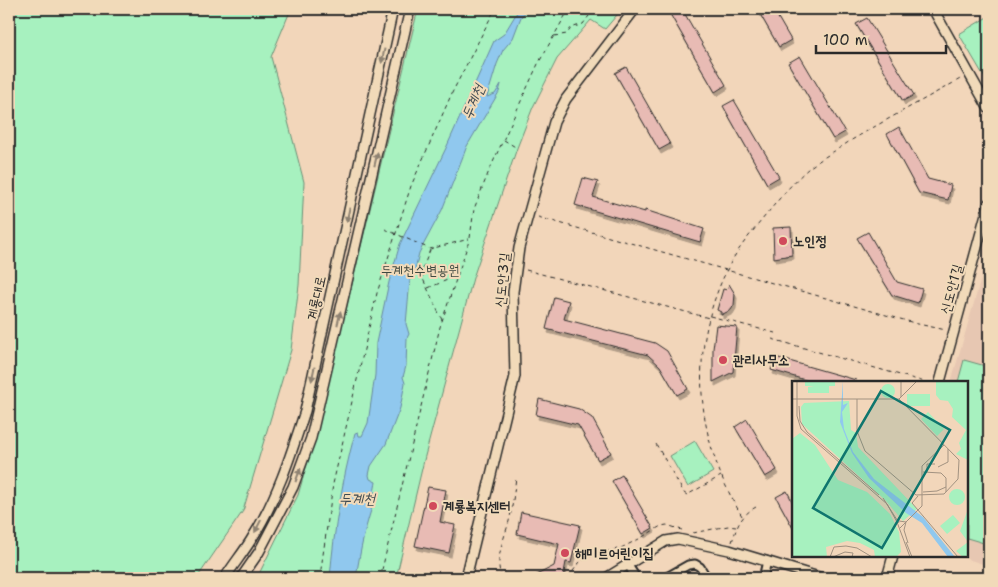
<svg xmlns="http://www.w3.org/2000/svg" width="998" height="587" font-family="'Shantell Sans','Poor Story',sans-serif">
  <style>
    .built { fill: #e7c7b2 }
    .green { fill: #a7f1bf; stroke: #698e75 }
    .water { fill: #90c8ee; stroke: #6889a0 }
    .building { fill: #e8bbb4; stroke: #2b2b2b; filter: url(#shadow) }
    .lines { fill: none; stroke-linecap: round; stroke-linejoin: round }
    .minor-casing { stroke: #2b2b2b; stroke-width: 11 }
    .tertiary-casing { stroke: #2b2b2b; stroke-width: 12 }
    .path { stroke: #2b2b2b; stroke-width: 1; stroke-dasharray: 4 4; stroke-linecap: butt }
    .minor { stroke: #f1dab9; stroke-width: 7 }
    .tertiary { stroke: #f1dab9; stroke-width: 9 }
    .oneway { fill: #8e8272 }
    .poi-dot { fill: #d1495b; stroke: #f1dab9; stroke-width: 2 }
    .labels { text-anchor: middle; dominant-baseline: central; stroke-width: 4; stroke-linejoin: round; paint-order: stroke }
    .poi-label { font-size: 14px; font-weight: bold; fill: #2b2b2b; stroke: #f1dab9; text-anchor: start }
    .park-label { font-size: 14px; fill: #3e4941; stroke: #f1dab9 }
    .street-label { font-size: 14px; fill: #2b2b2b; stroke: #f1dab9 }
    .water-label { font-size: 15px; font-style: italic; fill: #3f4a52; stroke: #f1dab9 }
    .inset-road { fill: none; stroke: #a29281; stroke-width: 1 }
    .view { fill: #0f766e; fill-opacity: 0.15; stroke: #0f766e; stroke-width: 2.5 }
    .inset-edge { fill: none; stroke: #2b2b2b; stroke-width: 2.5 }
  </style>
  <defs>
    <filter id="shadow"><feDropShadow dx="2" dy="4" stdDeviation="0" flood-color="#0004"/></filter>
  </defs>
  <rect width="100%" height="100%" fill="#f2d6ba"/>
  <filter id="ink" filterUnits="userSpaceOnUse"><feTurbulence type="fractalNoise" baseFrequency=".02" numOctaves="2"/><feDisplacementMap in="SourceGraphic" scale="10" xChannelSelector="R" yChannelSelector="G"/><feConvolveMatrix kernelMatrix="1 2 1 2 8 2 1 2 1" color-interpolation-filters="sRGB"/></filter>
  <g filter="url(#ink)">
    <path class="built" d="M989 251V565H986L958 556H967V382H951Z"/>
    <g class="green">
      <path d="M9 9H291L271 57 304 182 299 285 291 350 243 511 197 578H9Z"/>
      <path d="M418 9H622L605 29 591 20 557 59 533 107 517 148 473 278 425 456 396 578H257L298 495 317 430Z"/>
      <path d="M989 16V85L959 34Z"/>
      <path d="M964 360 989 367V536L987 544 967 538V382H958Z"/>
      <path d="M695 441 713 472 688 487 670 456Z"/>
    </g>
    <path class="water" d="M519 9H528L521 17 513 38 503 50 497 64 487 97 495 94 501 84 499 92 467 146 442 210 419 253 414 274 410 280 406 324 409 334 407 338 406 366 403 377 405 383 400 408 386 444 371 466 369 475 370 479 376 482 374 493 376 496C366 522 360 551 356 578H330C334 529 342 481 355 433L358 432 359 436H362L368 423 375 375 376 343 389 282 400 244 447 146 494 41 504 34Z"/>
    <g class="building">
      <path d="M678 9H682L726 85 715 92 670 14Z"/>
      <path d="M757 9H773L791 40 779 47Z"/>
      <path d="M867 18 914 95 903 101 856 24Z"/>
      <path d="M800 56 845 132 833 139 788 63Z"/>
      <path d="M626 67 670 144 659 150 615 73Z"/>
      <path d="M734 100 779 177 767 184 723 106Z"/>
      <path d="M899 127 928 179 951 185 948 200 919 193 887 134Z"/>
      <path d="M583 178 598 182 593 197 645 212V210L704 229 700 242 575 205Z"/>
      <path d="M791 227 792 255 774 258 773 228Z"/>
      <path d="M868 232 897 282 922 289 918 303 892 295 857 238Z"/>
      <path d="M729 284 735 294 734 305 731 310 721 315V312L717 310 723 289 727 290Z"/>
      <path d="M554 297 569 301 564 319 655 343 667 351 688 389 677 395 660 366 648 355 546 329Z"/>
      <path d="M716 325 737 327 733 372 713 382V349Z"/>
      <path d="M775 357 856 380 855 382H812L771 370Z"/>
      <path d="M539 399 579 409 592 418 611 453 598 460 578 425 536 415Z"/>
      <path d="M747 419 777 470 765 477 735 427Z"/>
      <path d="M622 475 653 528 643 534 612 481Z"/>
      <path d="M428 487 446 490 440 522 455 525 449 553 415 546Z"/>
      <path d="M787 491 793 503V528L776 497Z"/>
      <path d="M521 512 580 525 571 563 566 562 563 578H531L554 566 559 544 517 534Z"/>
    </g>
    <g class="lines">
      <g class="minor-casing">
        <g id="minor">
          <path d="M628 565 636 578"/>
          <path d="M665 578 688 565 695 564 700 567 707 578"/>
          <path d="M763 578 767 561"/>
        </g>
      </g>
      <g class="tertiary-casing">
        <g id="tertiary">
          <path d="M933 9 989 109"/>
          <path d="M940 382 989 203"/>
          <path d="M225 578C233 565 243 553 251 540 276 501 291 455 305 411L393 9"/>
          <path d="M241 578 259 552 293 487 311 438 410 9"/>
          <path d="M466 578 515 376 513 292 519 248 554 122 566 99 635 9"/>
          <path d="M606 578 666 541 678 539 729 550 822 578"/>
          <path d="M887 578 893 556"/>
        </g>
      </g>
      <g class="path">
        <path d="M554 36 567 34 571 28 583 24 594 9"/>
        <path d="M504 140 517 148"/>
        <path d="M538 217 918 324 946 330"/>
        <path d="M385 229 430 249 469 239"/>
        <path d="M430 250 422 270 423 279 442 320"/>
        <path d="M526 270 709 318"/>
        <path d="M428 288 457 276"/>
        <path d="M710 316 775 333"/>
        <path d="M772 339 925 382"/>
        <path d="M656 444 684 493 687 495 721 476"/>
        <path d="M742 516C694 438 687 346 730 264 739 247 753 231 766 215 779 199 793 182 809 168 822 158 837 150 850 141 887 119 925 99 962 78"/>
        <path d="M693 533 728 526 736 527"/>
        <path d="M732 542C737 526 741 515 756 507"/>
        <path d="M318 578 321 569 333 484 377 293 396 233 411 186 452 93 495 9"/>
        <path d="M380 578 440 327 470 238 474 209 489 171 538 64 569 9"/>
        <path d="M502 578C493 559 506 536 510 517 513 504 514 491 516 478"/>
        <path d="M568 578 579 563 587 557 621 548 639 539 661 526 667 525 682 530"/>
      </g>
      <use href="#minor" class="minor"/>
      <use href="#tertiary" class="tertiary"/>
    </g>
    <defs><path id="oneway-solid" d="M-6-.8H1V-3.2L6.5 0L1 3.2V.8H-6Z" transform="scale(1.25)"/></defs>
    <g class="oneway">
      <use href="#oneway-solid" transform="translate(383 56) rotate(102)"/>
      <use href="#oneway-solid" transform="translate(376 159) rotate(-77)"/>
      <use href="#oneway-solid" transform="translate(348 215) rotate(102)"/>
      <use href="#oneway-solid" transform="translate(339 318) rotate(-77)"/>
      <use href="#oneway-solid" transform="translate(313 374) rotate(102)"/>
      <use href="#oneway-solid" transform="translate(298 475) rotate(-70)"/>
      <use href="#oneway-solid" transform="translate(258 526) rotate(117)"/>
    </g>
  </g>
  <g class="poi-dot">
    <circle cx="783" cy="241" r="5"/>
    <circle cx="723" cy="360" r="5"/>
    <circle cx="433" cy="506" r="5"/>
    <circle cx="565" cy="553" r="5"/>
  </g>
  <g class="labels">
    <g class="poi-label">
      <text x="793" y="241">노인정</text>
      <text x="733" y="360">관리사무소</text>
      <text x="443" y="506">계룡복지센터</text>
      <text x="575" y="553">해미르어린이집</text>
    </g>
    <g class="park-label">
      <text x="420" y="270">두계천수변공원</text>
    </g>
    <g class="street-label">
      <text transform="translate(502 280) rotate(-85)">신도안3길</text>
      <text transform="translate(951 289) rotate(-75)">신도안1길</text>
      <text transform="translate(316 298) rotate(-78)">계룡대로</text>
    </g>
    <g class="water-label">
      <text transform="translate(473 102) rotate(-67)">두계천</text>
      <text x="357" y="499">두계천</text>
    </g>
  </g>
  <g transform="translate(792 381)">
    <rect width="176" height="176" fill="#f2d6ba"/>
    <path d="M13 0H43V5H37V12H16V6L22 5H13ZM144 0H176V79L164 73 169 68 167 62 174 49 160 36 161 28 156 20 148 19 144 14ZM89 10a7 7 0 1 1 14 0a7 7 0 1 1-14 0ZM115 13H138V25H115ZM57 20 59 49 64 52 66 66 125 128 111 140 93 119 10 43 9 26 12 22ZM136 31 152 48 145 55 129 38ZM8 52 23 64 46 99 75 111 98 133 107 151 109 171 104 176H83L82 169 68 162 55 160 34 166 35 176H0V58ZM157 116a8 8 0 1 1 16 0a8 8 0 1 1-16 0ZM176 128V176H171L164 170 176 161 168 150ZM161 134 168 142 155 153 148 145Z" fill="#a7f1bf"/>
    <path d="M51 0V24L56 22 50 31 52 48 61 71 82 98 131 136 163 176H156L130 142 114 132 77 97 60 72 48 41Z" fill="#90c8ee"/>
    <path class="inset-road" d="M5 0V35L9 48 95 123 105 141 118 176M109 16V0M0 18H107L125 0M65 18V50L73 70 124 114 152 113 166 98 167 79 107 18M7 25 8 40 15 51 87 114M146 86 156 81V68M131 91 149 92 154 97V111M135 91V83H143M131 111 145 110 154 106M126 115 120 122 166 176M91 117 107 142M107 140 114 141 112 149 116 162M108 147 130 125V85L152 64M114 161 120 176M38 176 42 166 54 165 65 167 80 176M41 176 53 171 61 172 60 176"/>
    <path class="view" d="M89 10 158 49 90 167 21 127Z"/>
    <rect width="176" height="176" class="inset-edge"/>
  </g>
  <rect width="998" height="587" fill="none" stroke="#f1dab9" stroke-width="30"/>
  <rect x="15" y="15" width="968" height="557" fill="none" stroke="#2b2b2b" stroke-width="2" filter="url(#ink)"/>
  <path d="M816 45v8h130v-8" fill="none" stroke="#2b2b2b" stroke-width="2.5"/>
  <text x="823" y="45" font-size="15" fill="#2b2b2b" stroke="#f1dab9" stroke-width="4" paint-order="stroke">100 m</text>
</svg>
